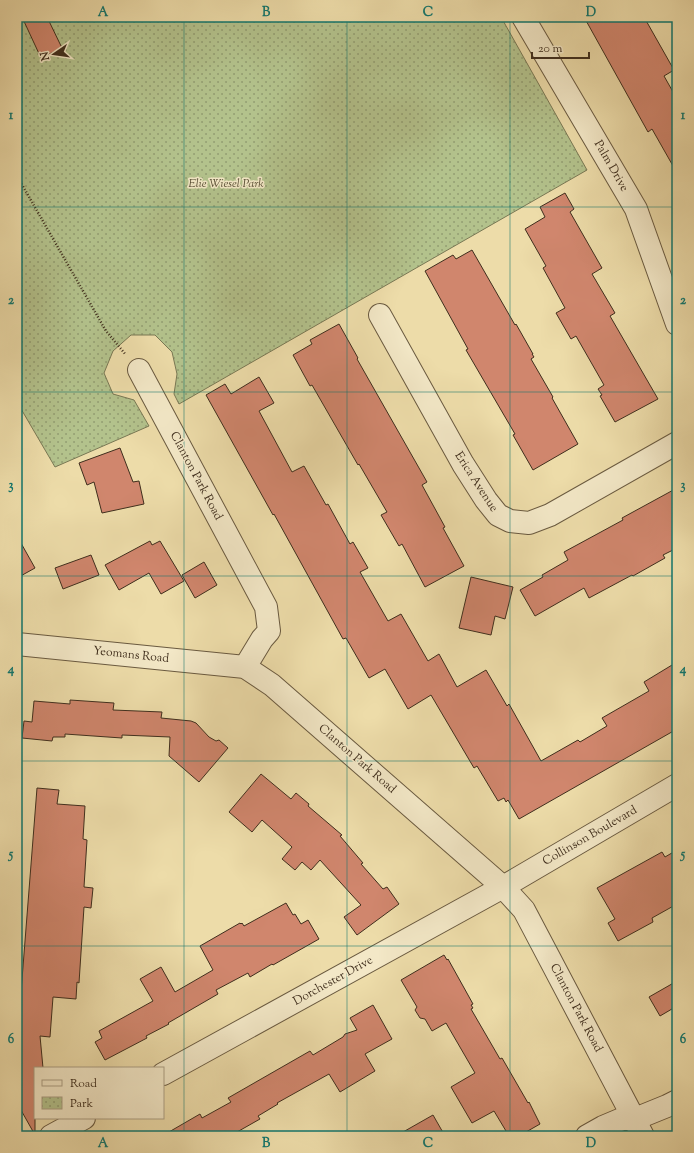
<svg xmlns="http://www.w3.org/2000/svg" width="694" height="1153" font-family="'Sorts Mill Goudy',serif">
  <style>
    .park { fill: url(#park-dots); stroke: #797854 }
    .building { fill: #d0866d; stroke: #3f2e1d }
    .lines { fill: none; stroke-linecap: round; stroke-linejoin: round }
    .minor-casing { stroke: #6a5a40; stroke-width: 24 }
    .path { stroke: #3f2e1d; stroke-width: 2.5; stroke-dasharray: 1 2; stroke-linecap: butt }
    .minor { stroke: #f3e8c7; stroke-width: 22 }
    .grid { fill: none; stroke: #0f766e; stroke-width: 1; stroke-opacity: 0.55 }
    .labels { text-anchor: middle; dominant-baseline: central; stroke-width: 3; stroke-linejoin: round; paint-order: stroke }
    .street-label { font-size: 12px; fill: #3f2e1d; stroke: #f3e8c7 }
    .park-label { font-size: 12px; font-style: italic; fill: #564c33; stroke: #f3e8c7 }
    .neatline { fill: none; stroke: #0f766e; stroke-width: 1.5 }
    .grid-label { font-size: 13px; text-anchor: middle; font-weight: bold; fill: #0f766e }
  </style>
  <defs>
    <pattern id="park-dots" width="8" height="8" patternUnits="userSpaceOnUse"><rect width="8" height="8" fill="#b3c28c"/><path d="M2 2h.1M6 6h.1" fill="none" stroke="#939e72" stroke-width="1.8" stroke-linecap="round"/></pattern>
  </defs>
  <rect width="100%" height="100%" fill="#eddca9"/>
  <filter id="stains"><feTurbulence type="fractalNoise" baseFrequency=".005" numOctaves="4"/><feColorMatrix values="0 0 0 0 .2 0 0 0 0 .09 0 0 0 0 .02 0 0 0 .5 -.17"/></filter>
  <radialGradient id="worn" r=".72"><stop offset=".6" stop-color="#630" stop-opacity="0"/><stop offset="1" stop-color="#630" stop-opacity=".3"/></radialGradient>
  <path class="park" d="M17 17H501L587 170 179 404 174 394 177 374 172 352 155 335H131L113 351 104 373 113 394 134 400 149 426 55 467 17 402Z"/>
  <g class="building">
    <path d="M22 17H47L62 48 41 58Z"/>
    <path d="M584 17H644L674 70 664 76 677 99V173L652 129 648 132Z"/>
    <path d="M565 193 574 209 570 212 602 268 592 274 615 313 610 316 658 399 615 422 600 396 602 395 598 389 604 385 576 336 571 339 556 313 565 308 543 268 546 266 525 229 545 217 540 207Z"/>
    <path d="M472 250 515 325 516 324 533 354H532L534 357 531 359 553 397 552 398 578 444 533 470 513 435 515 434 466 350 468 349 425 271 453 255 456 259Z"/>
    <path d="M339 324 358 358 357 359 427 482 422 485 445 527 443 528 464 566 425 587 402 544 399 546 381 515 387 512 359 464 358 465 312 385 310 386 293 355 312 344 310 340Z"/>
    <path d="M259 377 274 403 259 411 292 472 304 466 326 505 328 504 350 544 353 542 368 568 360 572 388 621 401 614 428 661 439 654 457 687 486 670 507 706 509 704 541 761 578 740 580 742 607 726 602 718 649 691 644 682 677 662V729L519 819 508 800 506 802 504 798 498 801 477 766 474 768 431 695 408 709 385 669 369 678 346 638 343 639 274 514 273 515 206 395 225 384 231 394Z"/>
    <path d="M120 448 133 482 139 481 144 504 102 513 94 482 87 485 79 463Z"/>
    <path d="M677 488V548L663 555 665 558 633 576 632 575 589 598 584 588 535 616 520 590 543 577 542 575 568 560 564 552 623 520 622 518Z"/>
    <path d="M17 536 35 568 17 578Z"/>
    <path d="M150 541 152 545 160 541 184 581 161 594 149 573 119 590 105 565Z"/>
    <path d="M91 555 99 575 63 589 55 568Z"/>
    <path d="M204 562 217 585 195 598 182 575Z"/>
    <path d="M471 577 513 587 505 619 495 616 491 635 459 628Z"/>
    <path d="M70 700 114 703 113 710 162 712 161 718 191 721 196 723 209 737 216 741 219 740 228 748 199 782 169 756 170 737 122 735V738L65 734V737H53L52 741 22 738 24 721 32 722 34 701 70 704Z"/>
    <path d="M261 774 291 799 296 793 309 804 308 806 342 835 340 836 363 863 361 864 383 889 387 887 399 904 357 935 344 917 361 905 320 860 311 870 302 862 295 870 282 859 292 847 262 820 252 832 229 812Z"/>
    <path d="M37 788 59 790 57 804 85 806 83 839 87 840 84 887 93 888 91 908 84 907 79 983 77 982 76 999 53 997 50 1037 40 1036 43 1068H35V1135L17 1103V1004L20 1005Z"/>
    <path d="M677 850V904L652 918 653 922 618 941 608 923 615 919 597 888 662 852 665 857Z"/>
    <path d="M286 903 293 915 295 914 301 924 308 920 319 939 273 965 272 964 250 977 248 973 216 990 218 994 168 1023 169 1024 146 1036 147 1038 105 1060 95 1042 102 1038 99 1031 153 1001 140 979 161 967 175 992 213 970 200 946 240 923 241 924 242 923 244 926Z"/>
    <path d="M444 955 447 960 448 959 473 1004 471 1005 473 1008 471 1009 500 1059 502 1058 528 1103 529 1102 540 1124 519 1136H509L494 1111 472 1123 451 1087 475 1073 446 1023 432 1031 425 1019 420 1018 415 1010 417 1007 401 980Z"/>
    <path d="M677 981V1006L660 1016 649 997Z"/>
    <path d="M373 1005 392 1039 365 1054 375 1071 340 1092 329 1074 277 1103 278 1104 258 1116 260 1119 230 1136H162L200 1114 202 1118 231 1102 228 1098 310 1051 313 1055 343 1037 345 1034 357 1030 350 1018Z"/>
    <path d="M433 1115 445 1136H396Z"/>
  </g>
  <g class="lines">
    <g class="minor-casing">
      <g id="minor">
        <path d="M523 17 636 209 677 324"/>
        <path d="M380 315 463 464 486 500 498 515 510 521 529 523 550 515 677 443"/>
        <path d="M139 370 266 607 269 631 262 639 245 667"/>
        <path d="M17 644 245 667 272 685 503 887 524 910 643 1136"/>
        <path d="M163 1074 503 887 677 785"/>
        <path d="M51 1136 84 1118"/>
        <path d="M587 1136 603 1127 622 1119H635L667 1106 677 1101"/>
      </g>
    </g>
    <path class="path" d="M17 176 106 331 126 355"/>
    <use href="#minor" class="minor"/>
  </g>
  <path class="grid" d="M184 17V1136M347 17V1136M510 17V1136M17 207H677M17 392H677M17 576H677M17 761H677M17 946H677"/>
  <g class="labels">
    <g class="street-label">
      <text transform="translate(611 166) rotate(60)">Palm Drive</text>
      <text transform="translate(196 476) rotate(62)">Clanton Park Road</text>
      <text transform="translate(476 482) rotate(57)">Erica Avenue</text>
      <text transform="translate(131 655) rotate(6)">Yeomans Road</text>
      <text transform="translate(357 759) rotate(41)">Clanton Park Road</text>
      <text transform="translate(590 836) rotate(-30)">Collinson Boulevard</text>
      <text transform="translate(333 981) rotate(-29)">Dorchester Drive</text>
      <text transform="translate(576 1008) rotate(62)">Clanton Park Road</text>
    </g>
    <g class="park-label">
      <text x="226" y="184">Elie Wiesel Park</text>
    </g>
  </g>
  <rect width="694" height="1153" fill="none" stroke="#eddca9" stroke-width="44"/>
  <rect x="34" y="1067" width="130" height="52" fill="#f3e8c7" stroke="#ab9e83"/>
  <rect x="42" y="1080" width="20" height="6" fill="#f3e8c7" stroke="#ab9e83"/>
  <text x="70" y="1087" font-size="12" fill="#3f2e1d">Road</text>
  <rect x="42" y="1097" width="20" height="12" fill="url(#park-dots)" stroke="#ab9e83"/>
  <text x="70" y="1107" font-size="12" fill="#3f2e1d">Park</text>
  <g transform="translate(54 54) rotate(257)" stroke="#f3e8c7" stroke-width="3" paint-order="stroke">
  <path d="M0-3L7 15L0 10L-7 15Z" fill="#3f2e1d"/>
  <text y="-6" font-size="11" font-weight="bold" text-anchor="middle" fill="#3f2e1d">N</text>
  </g>
  <path d="M532 52v6h57v-6" fill="none" stroke="#3f2e1d" stroke-width="2"/>
  <text x="538" y="52" font-size="12" fill="#3f2e1d" stroke="#f3e8c7" stroke-width="3" paint-order="stroke">20 m</text>
  <rect x="22" y="22" width="650" height="1109" class="neatline"/>
  <g class="grid-label">
    <text x="103" y="16">A</text>
    <text x="266" y="16">B</text>
    <text x="428" y="16">C</text>
    <text x="591" y="16">D</text>
    <text x="11" y="119">1</text>
    <text x="683" y="119">1</text>
    <text x="11" y="304">2</text>
    <text x="683" y="304">2</text>
    <text x="11" y="489">3</text>
    <text x="683" y="489">3</text>
    <text x="11" y="673">4</text>
    <text x="683" y="673">4</text>
    <text x="11" y="858">5</text>
    <text x="683" y="858">5</text>
    <text x="11" y="1043">6</text>
    <text x="683" y="1043">6</text>
    <text x="103" y="1147">A</text>
    <text x="266" y="1147">B</text>
    <text x="428" y="1147">C</text>
    <text x="591" y="1147">D</text>
  </g>
  <rect width="100%" height="100%" filter="url(#stains)"/>
  <rect width="100%" height="100%" fill="url(#worn)"/>
</svg>
